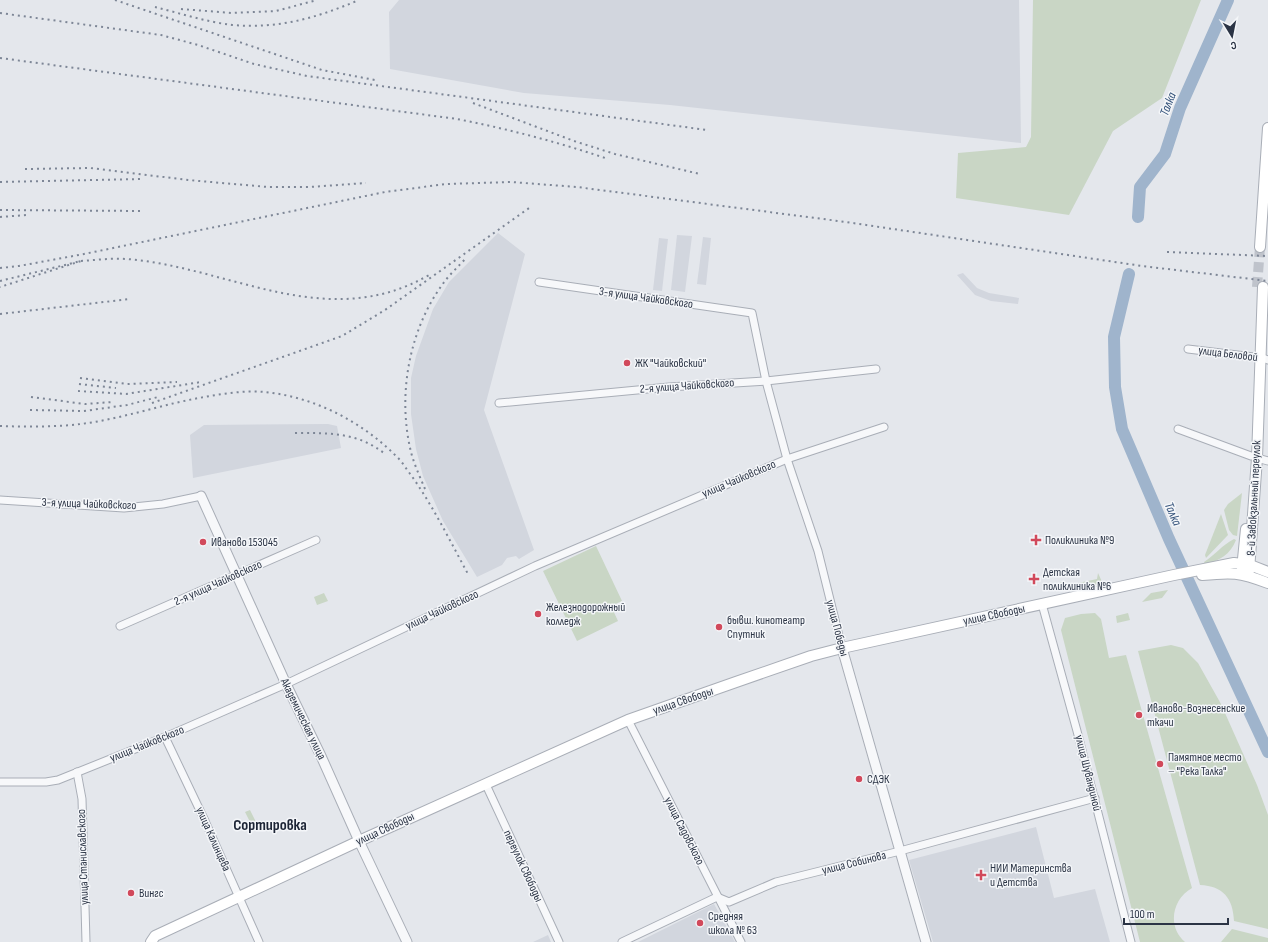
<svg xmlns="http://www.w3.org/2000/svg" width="1268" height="942" font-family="'Sofia Sans Condensed',sans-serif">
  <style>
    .built { fill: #d2d6de }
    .green { fill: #c9d6c5 }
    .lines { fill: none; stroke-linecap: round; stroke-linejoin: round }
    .river { stroke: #9fb4cc; stroke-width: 12 }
    .secondary-tunnel { stroke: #bfc3cb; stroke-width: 10; stroke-dasharray: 10 5; stroke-linecap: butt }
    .minor-casing { stroke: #a9aeb7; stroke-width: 9 }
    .tertiary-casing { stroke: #a9aeb7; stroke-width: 11 }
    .secondary-casing { stroke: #a9aeb7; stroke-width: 12 }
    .minor { stroke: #f7f8fa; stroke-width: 7 }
    .tertiary { stroke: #f7f8fa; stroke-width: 9 }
    .secondary { stroke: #fff; stroke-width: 10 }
    .rail { stroke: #7d8696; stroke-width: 2; stroke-dasharray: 2 4; stroke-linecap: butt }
    .poi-dot { fill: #d1495b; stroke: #f4f6f9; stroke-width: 1.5 }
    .labels { text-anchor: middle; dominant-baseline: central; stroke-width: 3; stroke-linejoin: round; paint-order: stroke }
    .street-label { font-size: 12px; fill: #2b3445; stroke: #f4f6f9 }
    .poi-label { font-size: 12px; fill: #2b3445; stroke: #f4f6f9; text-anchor: start }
    .water-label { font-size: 13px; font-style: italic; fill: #34527a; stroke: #f4f6f9 }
    .district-label { font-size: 16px; font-weight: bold; fill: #1d2536; stroke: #f4f6f9 }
  </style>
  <rect width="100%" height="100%" fill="#e4e7ec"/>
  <g class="built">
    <path d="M399 0H1019L1021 143 670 105 524 93 390 69 389 12Z"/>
    <path d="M498 233 525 254 484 410 534 550 519 559 516 556 507 558 502 565 477 577 443 521 423 476 416 449 411 414V378L416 356 433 309 449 282Z"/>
    <path d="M677 235 692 236 685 292 671 290Z"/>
    <path d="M703 237 711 238 706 285 697 284Z"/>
    <path d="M659 238 668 239 662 291 653 290Z"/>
    <path d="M963 273 977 288 989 293 1019 298 1018 304 991 301 975 295 957 275Z"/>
    <path d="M328 424 337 426 341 448 193 478 190 435 204 425Z"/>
    <path d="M1036 827 1054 898 1095 889 1110 942H933L909 860Z"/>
    <path d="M714 904 735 942H638Z"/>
    <path d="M548 935 551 942H533Z"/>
  </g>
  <g class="green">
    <path d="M1033 0H1201L1162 98 1113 131 1069 215 956 198 958 153 1026 147 1031 137Z"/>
    <path d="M1242 493 1237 536 1233 535 1229 530 1224 510 1228 504Z"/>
    <path d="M1221 514 1228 535 1206 558 1205 555Z"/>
    <path d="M1234 539 1236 540C1230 555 1220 560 1205 565L1204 562C1215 555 1222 545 1234 539Z"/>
    <path d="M596 546 622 601 611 606 618 621 577 641 543 571Z"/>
    <path d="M1098 573 1103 584 1062 591 1060 582H1063L1064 586 1097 579Z"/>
    <path d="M1168 590 1162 598 1142 602 1151 593Z"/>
    <path d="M324 593 328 601 317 605 314 597Z"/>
    <path d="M1095 613 1101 619 1109 658 1126 655 1192 888C1172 899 1167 927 1185 942H1140L1061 630 1065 618 1081 614Z"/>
    <path d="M1128 613 1130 620 1117 623 1116 616Z"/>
    <path d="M1171 645 1183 648 1198 663 1221 704 1257 785 1268 815V929L1234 921C1233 898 1223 886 1200 885L1138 651Z"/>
    <path d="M250 810 257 824 252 826 245 812Z"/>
    <path d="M1232 929 1268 938V942H1221Z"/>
  </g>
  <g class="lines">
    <g class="river">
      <path d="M1138 217 1140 187 1165 154 1180 108 1228 0"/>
      <path d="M1129 274 1114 337 1115 387 1122 429 1169 539 1268 752"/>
    </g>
    <path class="secondary-tunnel" d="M1257 287 1260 247"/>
    <g class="minor-casing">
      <g id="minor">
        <path d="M539 282 752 313 766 381 787 459 818 551 842 648"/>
        <path d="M1188 349 1254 357"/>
        <path d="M1260 357 1268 360"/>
        <path d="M499 403 669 387 766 381 876 369"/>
        <path d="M1178 429 1251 456"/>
        <path d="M1257 458 1268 461"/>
        <path d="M0 500 124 508 163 504 201 496"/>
        <path d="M1042 604 1077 731 1131 942"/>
        <path d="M120 626 316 540"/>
        <path d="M628 720 741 942"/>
        <path d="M165 737 205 821 259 942"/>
        <path d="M77 772 82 799 86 942"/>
        <path d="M0 782H46L58 780 165 737 286 684 535 566 787 459 884 427"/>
        <path d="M488 789 559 942"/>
        <path d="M622 942 717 897 729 902 776 882 900 851 1095 798"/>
      </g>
    </g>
    <g class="tertiary-casing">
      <g id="tertiary">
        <path d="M201 496 286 684 321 756 359 841 407 942"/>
        <path d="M842 648 926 942"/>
      </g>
    </g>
    <g class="secondary-casing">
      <g id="secondary">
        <path d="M1260 247 1268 128"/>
        <path d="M1242 569 1246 529"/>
        <path d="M1249 571 1257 458 1263 287"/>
        <path d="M1202 575C1232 572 1239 572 1268 583"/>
        <path d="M151 942 155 936 359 841 628 720 736 682 811 656 842 648 1174 575 1234 563 1250 565 1268 572"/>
      </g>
    </g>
    <use href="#minor" class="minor"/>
    <use href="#tertiary" class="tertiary"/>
    <use href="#secondary" class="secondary"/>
    <g class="rail">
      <path d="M115 0 322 70 375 80"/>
      <path d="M155 7C179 13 207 22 232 25 279 29 316 18 359 0"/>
      <path d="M181 9 232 13 276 11 317 0"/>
      <path d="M0 13 161 35 198 45 254 64 307 76 707 130"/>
      <path d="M0 58 457 119C508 129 558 142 608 159"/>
      <path d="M473 103 574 141 615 154 700 174"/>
      <path d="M25 169 90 168 188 180 268 187H310L366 183"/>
      <path d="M0 182 142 179"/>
      <path d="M0 210 143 211"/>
      <path d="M0 217 27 215"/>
      <path d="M1167 252 1268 256"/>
      <path d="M81 261C96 260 111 258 127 259 229 267 327 334 429 275"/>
      <path d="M0 268 19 266 84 254 385 192 446 184 511 182 577 187 846 222 1142 266 1268 281"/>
      <path d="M0 281 81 261 0 287"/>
      <path d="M0 314 130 299"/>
      <path d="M80 378 127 384 177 382"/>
      <path d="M79 384 116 388"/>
      <path d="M78 391 126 394 201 382"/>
      <path d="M31 397 85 404 113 402"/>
      <path d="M152 403 342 336 385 310 532 206"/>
      <path d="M30 410 84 411 127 405 158 397"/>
      <path d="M0 426C27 427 55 427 81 424 121 419 160 405 199 398 221 394 244 390 265 392 314 397 361 421 396 456 402 461 406 469 411 475 433 506 450 541 468 574"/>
      <path d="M295 433C328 433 358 432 385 454"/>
      <path d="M425 489C420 477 414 464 411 452 397 395 409 328 445 281 451 273 459 266 466 258"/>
    </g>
  </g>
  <g class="poi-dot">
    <circle cx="627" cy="363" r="4"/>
    <path d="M1034 534h4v4h4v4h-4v4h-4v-4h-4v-4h4z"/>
    <circle cx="203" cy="542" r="4"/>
    <path d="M1032 573h4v4h4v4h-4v4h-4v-4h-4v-4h4z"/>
    <circle cx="538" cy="614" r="4"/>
    <circle cx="719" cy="627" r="4"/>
    <circle cx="1139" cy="715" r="4"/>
    <circle cx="1160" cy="764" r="4"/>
    <circle cx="859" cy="779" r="4"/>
    <path d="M979 869h4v4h4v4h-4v4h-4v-4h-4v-4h4z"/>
    <circle cx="131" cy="893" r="4"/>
    <circle cx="700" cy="923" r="4"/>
  </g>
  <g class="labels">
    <g class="street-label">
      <text transform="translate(646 298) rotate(8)">3-я улица Чайковского</text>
      <text transform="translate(1228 354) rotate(7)">улица Беловой</text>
      <text transform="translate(687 386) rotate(-4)">2-я улица Чайковского</text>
      <text transform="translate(739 479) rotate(-23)">улица Чайковского</text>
      <text transform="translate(1254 498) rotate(-87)">8-й Завокзальный переулок</text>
      <text transform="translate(89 504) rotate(2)">3-я улица Чайковского</text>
      <text transform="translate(218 583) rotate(-24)">2-я улица Чайковского</text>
      <text transform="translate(442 610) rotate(-25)">улица Чайковского</text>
      <text transform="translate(994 615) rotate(-12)">улица Свободы</text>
      <text transform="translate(837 628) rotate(75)">улица Победы</text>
      <text transform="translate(683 701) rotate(-19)">улица Свободы</text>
      <text transform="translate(303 719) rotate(64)">Академическая улица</text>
      <text transform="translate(147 744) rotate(-22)">улица Чайковского</text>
      <text transform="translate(1088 773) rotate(76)">улица Шувандиной</text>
      <text transform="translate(385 829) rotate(-25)">улица Свободы</text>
      <text transform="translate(684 831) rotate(63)">улица Садовского</text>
      <text transform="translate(213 839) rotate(66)">улица Калинцева</text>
      <text transform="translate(83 857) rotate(-92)">улица Станиславского</text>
      <text transform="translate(854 863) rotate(-14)">улица Собинова</text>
      <text transform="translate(523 866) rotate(65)">переулок Свободы</text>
    </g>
    <g class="poi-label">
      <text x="635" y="363">ЖК "Чайковский"</text>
      <text x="1045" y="540">Поликлиника №9</text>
      <text x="211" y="542">Иваново 153045</text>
      <text x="1043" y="572">Детская<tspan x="1043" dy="14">поликлиника №6</tspan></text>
      <text x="546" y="607">Железнодорожный<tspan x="546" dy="14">колледж</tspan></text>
      <text x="727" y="620">бывш. кинотеатр<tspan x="727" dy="14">Спутник</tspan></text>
      <text x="1147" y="708">Иваново-Вознесенские<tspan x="1147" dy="14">ткачи</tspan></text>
      <text x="1168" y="757">Памятное место<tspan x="1168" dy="14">– "Река Талка"</tspan></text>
      <text x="867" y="779">СДЭК</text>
      <text x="990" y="868">НИИ Материнства<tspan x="990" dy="14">и Детства</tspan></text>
      <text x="139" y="893">Вингс</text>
      <text x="708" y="916">Средняя<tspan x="708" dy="14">школа № 63</tspan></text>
    </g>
    <g class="water-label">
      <text transform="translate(1168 104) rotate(-69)">Талка</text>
      <text transform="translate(1173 514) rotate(67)">Талка</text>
    </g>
    <g class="district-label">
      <text x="270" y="825">Сортировка</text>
    </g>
  </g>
  <g transform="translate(1232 36) rotate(170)" stroke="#f4f6f9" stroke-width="3" paint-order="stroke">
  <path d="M0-3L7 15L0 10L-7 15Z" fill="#2b3445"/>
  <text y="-6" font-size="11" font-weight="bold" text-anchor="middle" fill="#2b3445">С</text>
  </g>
  <path d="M1124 918v6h104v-6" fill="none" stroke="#2b3445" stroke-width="2"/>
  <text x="1130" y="918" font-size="12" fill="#2b3445" stroke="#f4f6f9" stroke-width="3" paint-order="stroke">100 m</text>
</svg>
